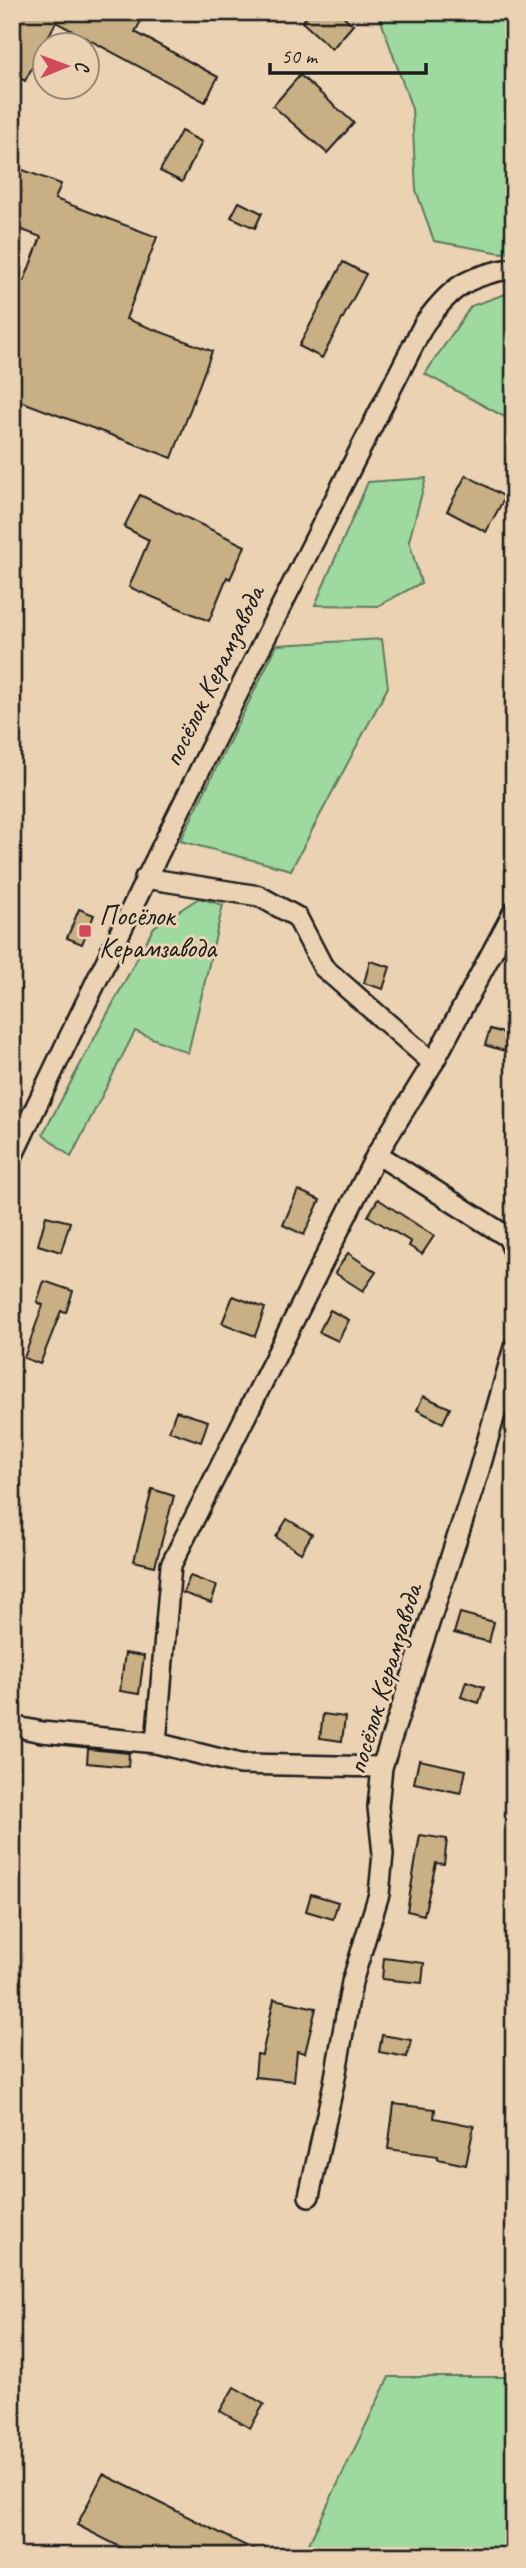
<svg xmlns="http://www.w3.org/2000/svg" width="526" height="2568" font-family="Caveat,sans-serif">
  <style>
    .green { fill: #9ed99f; stroke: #5d7a5e; stroke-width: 2 }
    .building { fill: #c9b084; stroke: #1c1c1c; stroke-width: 2 }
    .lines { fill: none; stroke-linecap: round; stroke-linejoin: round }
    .minor-casing { stroke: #1c1c1c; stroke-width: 24 }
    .minor { stroke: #ebd2b3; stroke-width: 19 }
    .poi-dot { fill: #d1495b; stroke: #ebd2b3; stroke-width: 2.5 }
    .labels { text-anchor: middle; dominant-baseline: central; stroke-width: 6; stroke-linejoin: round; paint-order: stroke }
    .street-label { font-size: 28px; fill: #1c1c1c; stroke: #ebd2b3 }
    .poi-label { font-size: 28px; fill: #1c1c1c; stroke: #ebd2b3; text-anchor: start }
  </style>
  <rect width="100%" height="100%" fill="#ebd2b3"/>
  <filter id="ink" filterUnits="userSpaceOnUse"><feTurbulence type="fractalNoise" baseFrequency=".0143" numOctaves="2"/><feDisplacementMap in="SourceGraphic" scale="14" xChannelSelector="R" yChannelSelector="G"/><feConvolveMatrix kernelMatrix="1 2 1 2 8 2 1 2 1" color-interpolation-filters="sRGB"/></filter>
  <g filter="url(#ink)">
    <g class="green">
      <path d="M378 12H514V251L502 253 434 241 416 190 412 109Z"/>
      <path d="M514 291V422L425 374 471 306Z"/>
      <path d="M426 478 409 541 421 583 378 606 315 605 368 482Z"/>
      <path d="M382 639 388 687 291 870 180 841 277 645Z"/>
      <path d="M199 898 223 905 188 1053 135 1031 71 1157 43 1134 154 927Z"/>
      <path d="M389 2377H514V2556H303Z"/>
    </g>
    <g class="building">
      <path d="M12 12H125L141 21 135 32 218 77 205 102 56 22 25 81 12 74Z"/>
      <path d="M311 12H339L353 25 332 49 302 22Z"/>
      <path d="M300 75 354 123 327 153 273 106Z"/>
      <path d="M181 131 202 142 182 182 160 171Z"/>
      <path d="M12 166 61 184 55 199 157 237 126 319 212 351 172 458 12 398V277L24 281 41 237 12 226Z"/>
      <path d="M239 202 262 213 255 228 231 217Z"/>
      <path d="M343 262 366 274 322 358 299 346Z"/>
      <path d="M466 475 505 497 486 532 447 511Z"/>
      <path d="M140 495 245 546 230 579 227 577 209 621 129 587 149 540 124 527Z"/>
      <path d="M79 909 94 915 82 944 67 938Z"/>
      <path d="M370 961 390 967 383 989 364 983Z"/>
      <path d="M490 1029 514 1036V1054L485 1045Z"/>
      <path d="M298 1190 320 1200 304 1235 283 1225Z"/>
      <path d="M378 1199 434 1236 422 1254 409 1246 411 1242 368 1216Z"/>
      <path d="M46 1216 70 1222 61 1252 38 1245Z"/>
      <path d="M348 1253 376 1272 363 1291 335 1273Z"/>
      <path d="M44 1281 73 1291 66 1312 61 1311 40 1364 24 1358 43 1305 37 1302Z"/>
      <path d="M233 1296 265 1308 255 1336 222 1323Z"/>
      <path d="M330 1310 349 1320 338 1341 319 1332Z"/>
      <path d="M423 1396 450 1408 443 1423 417 1410Z"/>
      <path d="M176 1411 208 1421 201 1442 169 1431Z"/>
      <path d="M152 1489 174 1496 155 1566 134 1561Z"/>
      <path d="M287 1519 312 1534 301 1553 276 1537Z"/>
      <path d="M190 1576 217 1586 211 1603 183 1593Z"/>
      <path d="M460 1613 494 1622 489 1642 454 1633Z"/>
      <path d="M125 1653 144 1656 139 1694 120 1691Z"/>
      <path d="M466 1681 484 1687 479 1703 461 1697Z"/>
      <path d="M323 1714 345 1717 342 1741 320 1738Z"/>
      <path d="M88 1749 129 1753 128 1767 87 1763Z"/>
      <path d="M419 1760 466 1770 461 1793 414 1783Z"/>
      <path d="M420 1835 447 1839 444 1864 436 1863 424 1915 407 1911Z"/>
      <path d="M311 1894 338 1902 333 1919 306 1911Z"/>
      <path d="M384 1958 424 1963 422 1983 382 1979Z"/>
      <path d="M274 1999 316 2008 305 2053 297 2051 294 2081 255 2077 257 2054 262 2055Z"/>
      <path d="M382 2035 411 2040 407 2057 379 2052Z"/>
      <path d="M394 2104 435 2109 434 2118 474 2126 466 2165 438 2159V2156L388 2149Z"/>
      <path d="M234 2387 264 2404 250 2428 220 2411Z"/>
      <path d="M103 2474 266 2556H138L77 2525Z"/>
    </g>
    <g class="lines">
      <g class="minor-casing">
        <g id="minor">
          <path d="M145 878 259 896 297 917 323 967 433 1063"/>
          <path d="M377 1154 508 1237 514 1252"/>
          <path d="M12 1157C145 877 283 600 424 324 452 286 467 276 514 268"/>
          <path d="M12 1726 42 1732 156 1743 240 1764 382 1767"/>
          <path d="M156 1743 171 1565 377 1154 433 1063 514 911"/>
          <path d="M309 2196 334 2083 352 1982 379 1894 383 1854 378 1807 382 1767 478 1474 514 1347"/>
        </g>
      </g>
      <use href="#minor" class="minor"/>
    </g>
  </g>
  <rect class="poi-dot" x="78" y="924" width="14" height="14" rx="3.5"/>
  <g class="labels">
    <g class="street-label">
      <text transform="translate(213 676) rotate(-64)">посёлок Керамзавода</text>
      <text transform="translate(384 1679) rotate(-73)">посёлок Керамзавода</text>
    </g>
    <g class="poi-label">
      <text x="99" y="915">Посёлок<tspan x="99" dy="32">Керамзавода</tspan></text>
    </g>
  </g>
  <rect width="526" height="2568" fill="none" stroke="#ebd2b3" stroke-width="42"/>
  <rect x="21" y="21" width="484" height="2526" fill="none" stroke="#1c1c1c" stroke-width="2.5" filter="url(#ink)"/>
  <g transform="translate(66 66) rotate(89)"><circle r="33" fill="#ebd2b3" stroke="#988977" stroke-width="2"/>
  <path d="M0-5L12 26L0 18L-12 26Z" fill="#d1495b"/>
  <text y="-10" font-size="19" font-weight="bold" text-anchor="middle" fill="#1c1c1c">С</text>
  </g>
  <path d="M270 63v10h156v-10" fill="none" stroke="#1c1c1c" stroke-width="3.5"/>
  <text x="281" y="63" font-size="21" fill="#1c1c1c" stroke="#ebd2b3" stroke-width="5" paint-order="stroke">50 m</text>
</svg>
